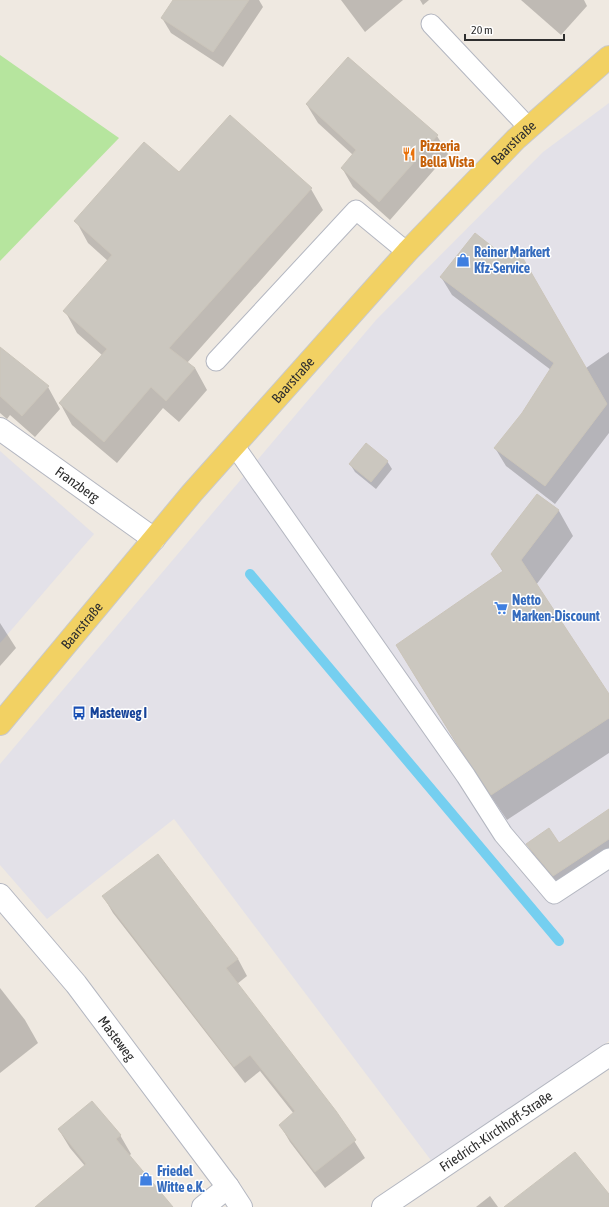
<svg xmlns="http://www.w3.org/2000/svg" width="609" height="1207" font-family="'Asap Condensed',sans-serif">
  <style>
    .industrial { fill: #e3e1e8 }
    .green { fill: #b6e59e }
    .shadow { fill: #0003 }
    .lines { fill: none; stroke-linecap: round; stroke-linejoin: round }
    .stream { stroke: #75cff0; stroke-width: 10 }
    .building { fill: #cbc7bf; stroke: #cbc5ba }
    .lane-casing { stroke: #b4b7c1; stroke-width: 21 }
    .street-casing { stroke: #b4b7c1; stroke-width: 24 }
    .primary-casing { stroke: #c9c9c9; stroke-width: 24 }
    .lane { stroke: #fff; stroke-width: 19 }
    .street { stroke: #fff; stroke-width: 22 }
    .primary { stroke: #f2d163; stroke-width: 22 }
    .labels { text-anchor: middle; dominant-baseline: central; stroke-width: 3; stroke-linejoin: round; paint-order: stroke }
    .street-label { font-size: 14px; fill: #2e2e2e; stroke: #fff }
    .food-label { font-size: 14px; font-weight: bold; fill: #c56008; stroke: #fff; text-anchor: start }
    .shop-label { font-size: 14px; font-weight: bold; fill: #366cbe; stroke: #fff; text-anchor: start }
    .transit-label { font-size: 14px; font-weight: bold; fill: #164399; stroke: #fff; text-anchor: start }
  </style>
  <rect width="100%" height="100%" fill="#efe9e1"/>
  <g class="industrial">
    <path d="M609 103V1041L433 1163 174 819 47 919 0 865V764L376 320 543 152Z"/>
    <path d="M0 451 94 534 0 643Z"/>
  </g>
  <path class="green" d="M0 55 119 138 0 261Z"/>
  <g class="shadow">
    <path d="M174 0H259L263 7 223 67 171 33 162 18Z"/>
    <path d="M341 0H403L365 32Z"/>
    <path d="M420 0H429L423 5Z"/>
    <path d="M521 0H584L587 6 561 35Z"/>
    <path d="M307 105 437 136 448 154 390 220 353 187 342 168 353 155 318 123Z"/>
    <path d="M179 174 311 189 323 210 187 363 195 368 207 390 179 422 163 408 117 463 72 425 60 403 102 355 77 333 65 311 108 261 88 243 76 221Z"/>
    <path d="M441 277 586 368 609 352V433L555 504 506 466 495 448 523 413 551 370 452 295Z"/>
    <path d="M0 348 48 387 60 409 35 437 10 415 7 419 0 413Z"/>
    <path d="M387 461 392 469 376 489 355 472 350 464Z"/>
    <path d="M538 495 559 511 573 536 536 585 609 696V753L507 820 473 770 412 671 503 572 492 554Z"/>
    <path d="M0 623 16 648 0 666Z"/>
    <path d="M609 810V861L563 891 536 859 527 844H558Z"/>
    <path d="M103 896 238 959 247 976 237 984 335 1111 365 1158 325 1188 290 1142 280 1125 294 1114 260 1071 245 1083 113 913Z"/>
    <path d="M0 988 25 1020 38 1043 0 1073Z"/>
    <path d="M59 1130 120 1135 131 1154 129 1156 171 1207H36L85 1166 70 1148Z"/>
    <path d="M490 1196 498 1207H476Z"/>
  </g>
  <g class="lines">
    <path class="stream" d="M250 574 559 941"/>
  </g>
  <g class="building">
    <path d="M173 0H249L213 52 161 18Z"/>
    <path d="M348 57 438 135 379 202 341 168 356 150 306 104Z"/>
    <path d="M230 115 312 188 169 348 195 368 166 401 151 387 104 442 59 403 107 349 63 311 112 255 74 221 144 142 179 172Z"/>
    <path d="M475 233 508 259 517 248 607 404 545 486 494 448 522 413 554 363 440 277Z"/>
    <path d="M0 347 49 386 22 416 0 396Z"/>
    <path d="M366 443 388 461 371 482 349 464Z"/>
    <path d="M537 494 559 510 521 560 609 694V718L491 795 457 744 396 645 503 571 491 554Z"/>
    <path d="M609 809V839L553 876 526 844 549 828 559 843Z"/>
    <path d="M158 854 238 959 226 968 336 1111 356 1140 315 1172 279 1125 295 1111 250 1055 234 1067 102 896Z"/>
    <path d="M92 1101 121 1135 116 1139 173 1207H35L86 1164 58 1129Z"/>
    <path d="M575 1152 609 1194V1207H504Z"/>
  </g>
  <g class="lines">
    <g class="lane-casing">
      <g id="lane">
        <path d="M431 24 529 128"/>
        <path d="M216 361 356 210 407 252"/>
        <path d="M234 445 466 776 503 834 554 894 609 858"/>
      </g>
    </g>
    <g class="street-casing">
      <g id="street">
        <path id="s1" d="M0 429 154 539"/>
        <path id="s2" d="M0 895 76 984 228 1187 241 1207"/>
        <path d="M203 1207 228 1187"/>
        <path id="s3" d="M383 1207 609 1055"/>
      </g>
    </g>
    <g class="primary-casing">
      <g id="primary">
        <path id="s4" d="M0 724 192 493 407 252 516 139 609 57"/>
      </g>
    </g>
    <use href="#lane" class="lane"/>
    <use href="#street" class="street"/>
    <use href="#primary" class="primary"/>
  </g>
  <defs>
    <g id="restaurant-bare" transform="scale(1.08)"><path d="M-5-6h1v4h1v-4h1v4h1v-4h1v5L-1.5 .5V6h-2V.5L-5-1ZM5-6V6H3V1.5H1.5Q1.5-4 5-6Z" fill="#e8710a" stroke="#fff" stroke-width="2.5" paint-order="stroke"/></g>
    <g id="shop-bare" transform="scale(1.08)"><path d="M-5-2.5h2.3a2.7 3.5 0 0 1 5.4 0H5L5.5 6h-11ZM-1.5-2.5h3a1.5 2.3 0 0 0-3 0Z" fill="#3f7fe0" stroke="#fff" stroke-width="2.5" paint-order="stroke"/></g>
    <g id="supermarket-bare" transform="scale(1.08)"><path d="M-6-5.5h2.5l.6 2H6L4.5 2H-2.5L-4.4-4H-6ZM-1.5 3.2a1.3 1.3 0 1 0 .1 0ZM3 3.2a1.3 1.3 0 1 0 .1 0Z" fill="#3f7fe0" stroke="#fff" stroke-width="2.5" paint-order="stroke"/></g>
    <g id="bus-bare" transform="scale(1.08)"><path d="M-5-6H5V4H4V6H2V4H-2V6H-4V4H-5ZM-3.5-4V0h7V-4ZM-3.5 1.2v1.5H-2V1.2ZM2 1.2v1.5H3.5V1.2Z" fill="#1a4fb4" stroke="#fff" stroke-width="2.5" paint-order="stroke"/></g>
  </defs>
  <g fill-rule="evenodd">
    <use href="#restaurant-bare" x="409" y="154"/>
    <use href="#shop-bare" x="463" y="260"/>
    <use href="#supermarket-bare" x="501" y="608"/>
    <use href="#bus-bare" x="79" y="713"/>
    <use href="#shop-bare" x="146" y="1179"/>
  </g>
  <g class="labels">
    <g class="street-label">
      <text stroke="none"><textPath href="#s4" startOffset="776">Baarstraße</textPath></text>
      <text stroke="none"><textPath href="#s4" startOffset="452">Baarstraße</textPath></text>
      <text stroke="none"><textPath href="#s1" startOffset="95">Franzberg</textPath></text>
      <text stroke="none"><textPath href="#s4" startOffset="128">Baarstraße</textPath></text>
      <text stroke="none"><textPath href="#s2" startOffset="185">Masteweg</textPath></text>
      <text stroke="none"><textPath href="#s3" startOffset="136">Friedrich-Kirchhoff-Straße</textPath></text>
    </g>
    <g class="food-label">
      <text x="420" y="146">Pizzeria<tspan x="420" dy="16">Bella Vista</tspan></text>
    </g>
    <g class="shop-label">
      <text x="474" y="252">Reiner Markert<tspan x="474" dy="16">Kfz-Service</tspan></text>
      <text x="512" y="600">Netto<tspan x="512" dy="16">Marken-Discount</tspan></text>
      <text x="157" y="1171">Friedel<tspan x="157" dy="16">Witte e.K.</tspan></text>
    </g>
    <g class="transit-label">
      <text x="90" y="713">Masteweg I</text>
    </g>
  </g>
  <path d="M465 34v6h99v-6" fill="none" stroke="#2e2e2e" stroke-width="2"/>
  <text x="471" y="34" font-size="12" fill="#2e2e2e" stroke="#ffffff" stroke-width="3" paint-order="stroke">20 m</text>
</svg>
